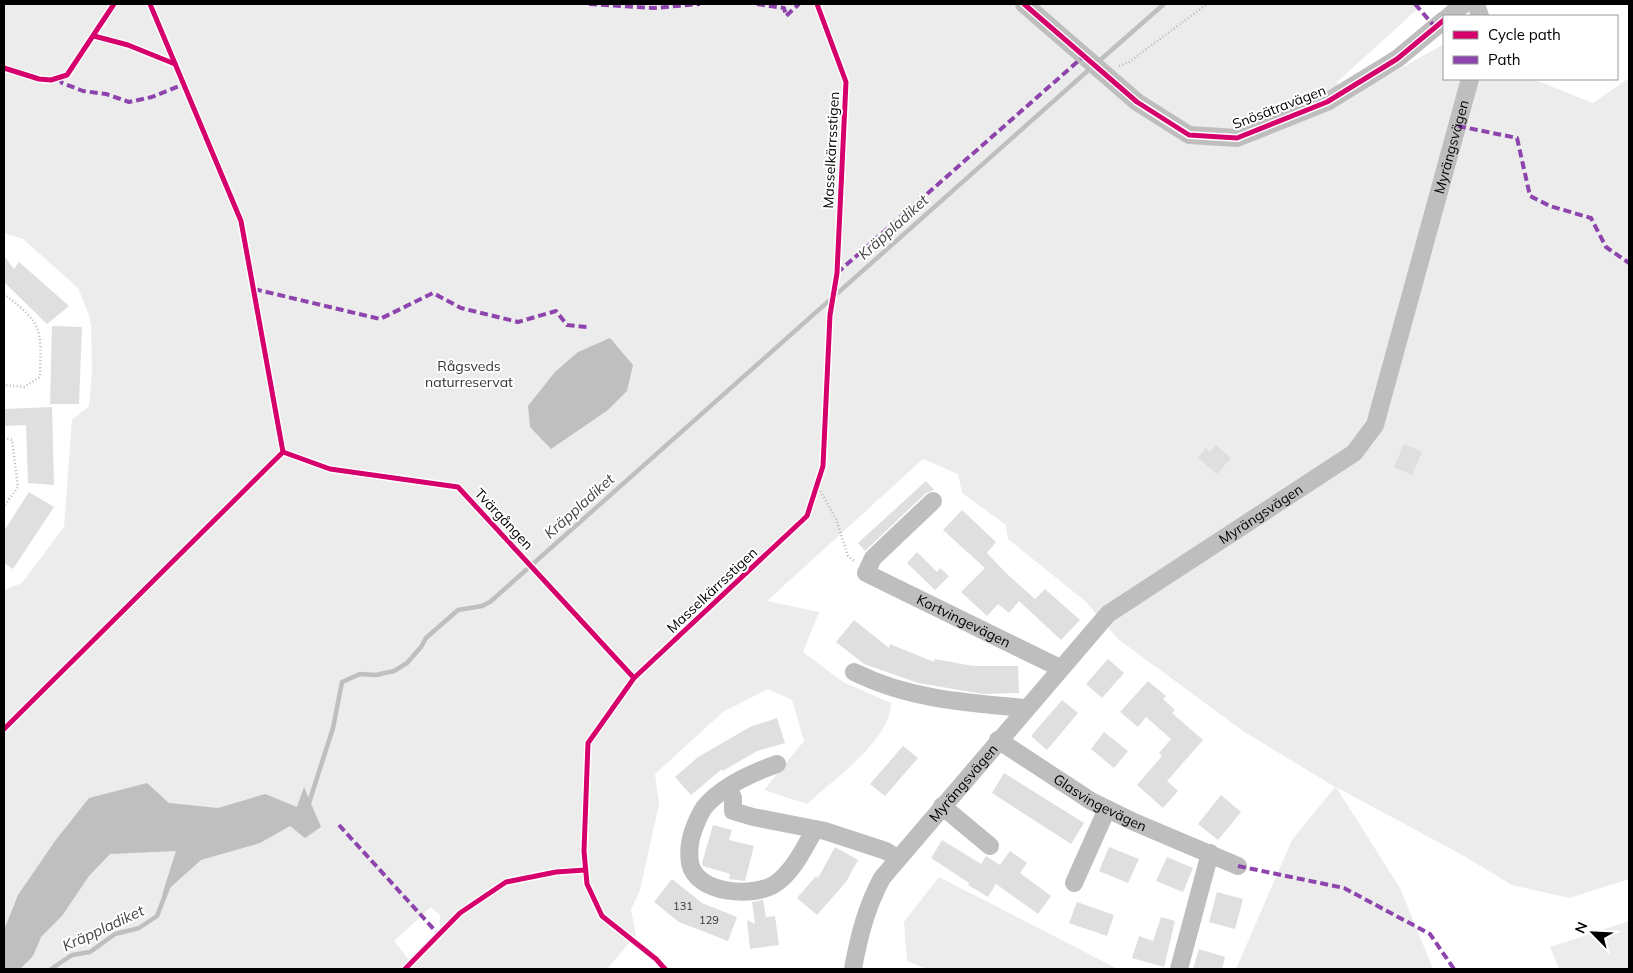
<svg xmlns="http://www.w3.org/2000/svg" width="1633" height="973" font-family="Mulish,sans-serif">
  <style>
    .green { fill: #ececec; fill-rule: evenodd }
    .water { fill: #bfbfbf }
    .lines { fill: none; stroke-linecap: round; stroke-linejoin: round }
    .stream { stroke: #bfbfbf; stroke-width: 4.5 }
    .building { fill: #dfdfdf }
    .path { stroke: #b9b9b9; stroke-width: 2.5; stroke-dasharray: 1 2.5; stroke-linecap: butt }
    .minor { stroke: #bebebe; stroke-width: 18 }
    .quiet { stroke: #8e44ad; stroke-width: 4; stroke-dasharray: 8 4; stroke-linecap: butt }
    .cycleway-casing { stroke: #fff; stroke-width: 8 }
    .cycleway { stroke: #d6006c; stroke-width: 5 }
    .labels { text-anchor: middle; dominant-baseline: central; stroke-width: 4; stroke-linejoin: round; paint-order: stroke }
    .number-label { font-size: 11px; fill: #383838 }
    .street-label { font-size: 14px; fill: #000; stroke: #fff }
    .park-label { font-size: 14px; fill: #333; stroke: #fff }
    .water-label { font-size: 15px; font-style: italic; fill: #444; stroke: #fff }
  </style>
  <rect width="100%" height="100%" fill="#fff"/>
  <g class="green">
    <path d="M4 4H1423L1337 82 1350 97 1444 44V79H1533L1593 103 1629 78V879L1569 898 1512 885 1464 856 1336 787 1400 888 1433 969H1236L1292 840 1335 787 1243 731 1118 639 1085 601 1008 539 1006 525 962 493 958 474 923 459 767 601 819 612 803 652 843 682 891 703C890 741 834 779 807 804L764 790 804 741 792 700 768 689 723 712 655 774 659 804 640 890 631 910 636 935 607 969H4V590L22 583 64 527 72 420 89 406 92 371 91 326 89 315 78 288 23 239 4 233ZM431 907 440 915V936L420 958 409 960 394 941Z"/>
    <path d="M939 877 1118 969H927L907 961 904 922Z"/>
    <path d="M1629 921V969H1559L1550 947Z"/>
  </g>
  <g class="water">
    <path d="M610 338 633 365 627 391 608 410 551 449 530 427 528 406 555 372 578 352Z"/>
    <path d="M147 783 169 803 218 808 265 794 297 807 304 787 321 827 305 838 290 826 260 843 201 860 162 895 176 851 110 854 89 876 62 916 41 937 33 956 20 969H4V930L18 895 55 841 89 798Z"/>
  </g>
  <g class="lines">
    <g class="stream">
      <path d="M1098 62 1164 4"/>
      <path d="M308 806 333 728 342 682 360 674 376 675 394 671 407 663 421 647 426 638 458 610 482 606 490 602 1092 67"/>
      <path d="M51 969 72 955 90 952 115 934 139 928 157 916 169 885"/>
    </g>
  </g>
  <g class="building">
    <path d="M4 256 14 269 19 262 69 306 47 324 4 282Z"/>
    <path d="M52 326 82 327 79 404H50Z"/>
    <path d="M52 407 54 485 28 483 26 425 4 426V409Z"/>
    <path d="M1404 444 1422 452 1412 475 1394 467Z"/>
    <path d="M1216 445 1231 458 1217 474 1198 458 1206 448 1210 452Z"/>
    <path d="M926 481 934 490 926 493 865 551 858 543Z"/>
    <path d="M29 492 54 507 13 569 4 563V531Z"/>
    <path d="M962 510 996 542 987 553 1007 574 1035 599 1045 589 1080 620 1061 640 1019 601 1009 613 998 604 987 616 961 592 985 568 943 530Z"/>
    <path d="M917 552 937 572 940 568 949 576 935 590 907 563Z"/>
    <path d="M854 620 889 648 890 644 934 662 935 659 973 666H1018L1019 693 983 694 918 683 864 664 836 642Z"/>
    <path d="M1108 659 1124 673 1102 698 1086 684Z"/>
    <path d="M1148 681 1166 696 1163 699 1175 710 1172 713 1203 740 1167 781 1178 791 1163 808 1137 785 1162 756 1159 753 1171 739 1146 717 1138 727 1120 712Z"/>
    <path d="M1062 700 1078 713 1047 750 1031 736Z"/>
    <path d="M777 718 785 743 757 751 723 771 722 769 691 795 675 777 698 757 750 727Z"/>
    <path d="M1104 732 1128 751 1114 768 1091 749Z"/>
    <path d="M903 746 918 758 885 796 870 784Z"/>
    <path d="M1004 773 1084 823 1071 844 992 793Z"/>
    <path d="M1221 795 1241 812 1218 840 1198 824Z"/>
    <path d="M713 825 732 830 729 840 754 846 745 881 729 879 730 874 703 866 702 863Z"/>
    <path d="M942 840 981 864 986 856 1000 865 1010 851 1027 863 1020 873 1051 896 1038 914 996 884 988 897 968 885 969 883 931 858Z"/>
    <path d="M835 847 858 860 846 882 817 915 797 898 816 876 818 878Z"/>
    <path d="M1109 847 1139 859 1128 883 1099 871Z"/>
    <path d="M1167 857 1193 868 1183 892 1156 881Z"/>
    <path d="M672 879 702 903 737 917 728 941 679 922 654 902Z"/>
    <path d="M1217 892 1243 899 1235 929 1209 922Z"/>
    <path d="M763 900 766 917 775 916 779 945 750 949 747 920 755 924 752 902Z"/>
    <path d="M1077 902 1114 915 1107 936 1069 923Z"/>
    <path d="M1161 917 1175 921 1164 967 1132 958 1139 936 1153 941Z"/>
    <path d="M1199 949 1225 957 1222 969H1193Z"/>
  </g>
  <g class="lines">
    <g class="path">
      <path d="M1119 66 1129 62 1207 4"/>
      <path d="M4 294C44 325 41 328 40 377L24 387 4 385"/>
      <path d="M4 438 12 440 18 487 4 506"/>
      <path d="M817 485 836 519 848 556 854 561"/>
    </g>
    <g class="minor">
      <path d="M1024 4 1137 102 1189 135 1237 138 1327 102 1397 59 1444 20"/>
      <path d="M1476 4 1480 16"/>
      <path d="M1449 16 1464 4"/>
      <path id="s1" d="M933 501 873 558 866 573 1060 668"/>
      <path d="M854 672C908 699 967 703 1026 708"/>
      <path id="s2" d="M998 740 1091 801 1134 822 1238 866"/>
      <path d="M777 764C752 773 727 784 708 803 702 809 698 818 695 826 690 838 688 850 690 863 696 894 753 898 775 884 793 872 805 847 815 829"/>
      <path d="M728 788 733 798V811L753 817 825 831 886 851 897 858"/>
      <path d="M942 806 990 846"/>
      <path d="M1074 883 1107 809"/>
      <path id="s3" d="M853 969C859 936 866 908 882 878L1108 614 1354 453 1375 425 1470 79"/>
      <path d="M1179 969 1210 853"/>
    </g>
    <g class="quiet">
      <path d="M589 4 654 8 700 4"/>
      <path d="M757 4 784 8 786 16 799 4"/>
      <path d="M1415 4 1435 27"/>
      <path d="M59 77 62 83 83 91 106 94 129 102 152 97 184 84"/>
      <path d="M1458 126 1517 138 1530 196 1550 206 1591 218 1606 247 1629 263"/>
      <path d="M837 273 1084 56"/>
      <path d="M254 289 380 319 433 293 461 308 518 322 556 311 567 325 587 327"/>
      <path d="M339 825 440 936"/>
      <path d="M1238 866 1344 888 1430 934 1454 969"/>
    </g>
    <g class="cycleway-casing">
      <g id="cycleway">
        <path d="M1024 4 1137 102 1189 135 1237 138 1327 102 1397 59 1444 20"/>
        <path d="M94 36 128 45 175 64"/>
        <path d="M4 68 39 79 51 80 67 75 114 4"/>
        <path d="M283 452 330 469 458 487 634 678"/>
        <path d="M4 729 283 452 241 221 150 4"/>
        <path d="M405 969 460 913 506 882 556 872 585 870"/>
        <path d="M665 969 656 959 602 916 587 884 584 851 588 743 634 678 807 516 823 466 830 315 837 273 846 82 817 4"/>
      </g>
    </g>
    <use href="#cycleway" class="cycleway"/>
  </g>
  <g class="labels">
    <g class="number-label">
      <text x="683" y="906">131</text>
      <text x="709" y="920">129</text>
    </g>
    <g class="street-label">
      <text transform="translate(1279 107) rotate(-21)">Snösätravägen</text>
      <text stroke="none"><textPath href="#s3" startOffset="1061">Myrängsvägen</textPath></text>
      <text transform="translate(831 150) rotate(-87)">Masselkärrsstigen</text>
      <text stroke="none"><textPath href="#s3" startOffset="626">Myrängsvägen</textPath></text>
      <text transform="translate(504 519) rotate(47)">Tvärgången</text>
      <text transform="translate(712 590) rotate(-43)">Masselkärrsstigen</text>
      <text stroke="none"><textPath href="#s1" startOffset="208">Kortvingevägen</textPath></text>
      <text stroke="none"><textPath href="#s3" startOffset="221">Myrängsvägen</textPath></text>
      <text stroke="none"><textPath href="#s2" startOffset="120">Glasvingevägen</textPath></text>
    </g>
    <g class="park-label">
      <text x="469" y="366">Rågsveds<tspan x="469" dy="16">naturreservat</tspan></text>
    </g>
    <g class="water-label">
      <text transform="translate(893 227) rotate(-42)">Kräppladiket</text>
      <text transform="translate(579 506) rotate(-42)">Kräppladiket</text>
      <text transform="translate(103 928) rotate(-25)">Kräppladiket</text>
    </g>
  </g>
  <rect width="1633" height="973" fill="none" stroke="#000000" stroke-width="10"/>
  <rect x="1443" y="15" width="175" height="65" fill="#ffffff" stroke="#999999"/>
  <rect x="1453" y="31" width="25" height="8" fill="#d6006c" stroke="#999999"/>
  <text x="1488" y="40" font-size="15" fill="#000000">Cycle path</text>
  <rect x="1453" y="56" width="25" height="8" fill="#8e44ad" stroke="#999999"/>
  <text x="1488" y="65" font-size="15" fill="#000000">Path</text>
  <g transform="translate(1593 933) rotate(294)" stroke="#ffffff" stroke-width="4" paint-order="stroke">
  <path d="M0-4L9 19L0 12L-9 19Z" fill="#000000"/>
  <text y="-8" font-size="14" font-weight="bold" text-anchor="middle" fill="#000000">N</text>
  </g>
</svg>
